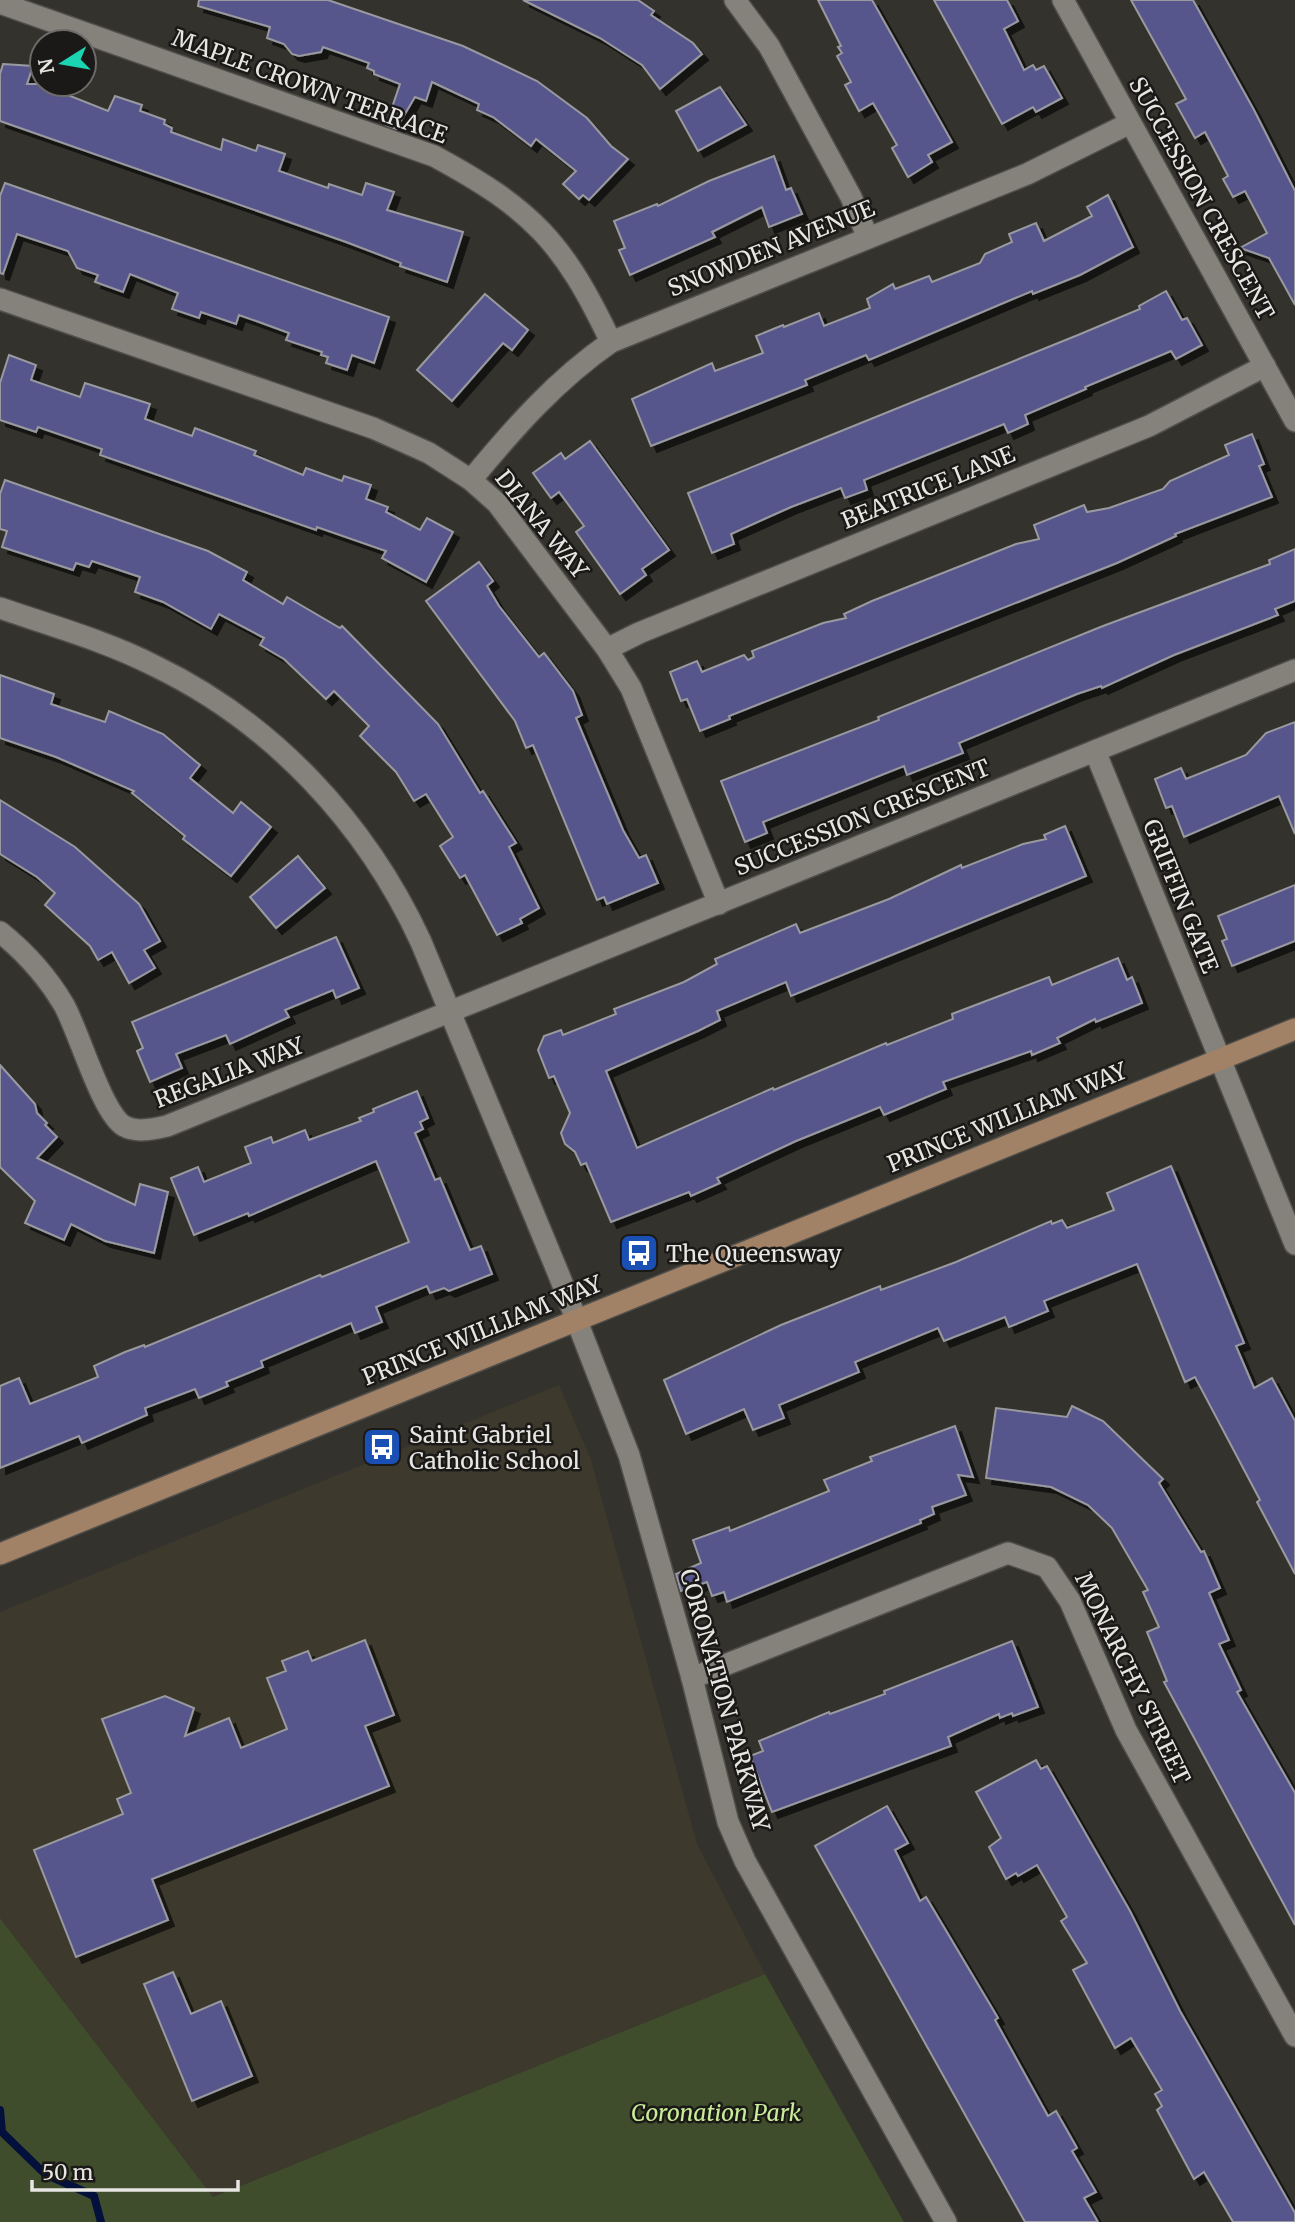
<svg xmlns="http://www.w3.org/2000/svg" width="1295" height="2222" font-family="Merriweather,serif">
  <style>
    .built { fill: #3d392d }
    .green { fill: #3f4d2c }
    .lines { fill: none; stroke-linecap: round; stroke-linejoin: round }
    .stream { stroke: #03103b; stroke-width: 8 }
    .building { fill: #57568c; stroke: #9999a0; stroke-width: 2; filter: url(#shadow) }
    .street-casing { stroke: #504e4a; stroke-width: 24 }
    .secondary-casing { stroke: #504e4a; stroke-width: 24 }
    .street { stroke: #85827c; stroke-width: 21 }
    .secondary { stroke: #a28266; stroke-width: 21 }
    .labels { text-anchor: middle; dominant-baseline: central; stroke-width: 5; stroke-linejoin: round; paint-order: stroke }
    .street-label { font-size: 23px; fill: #e7e6e2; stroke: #1a1917 }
    .poi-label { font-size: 23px; fill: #e7e6e2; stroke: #1a1917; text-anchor: start }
    .park-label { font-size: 23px; font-style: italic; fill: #c8ec98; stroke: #1a1917 }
  </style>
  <defs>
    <filter id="shadow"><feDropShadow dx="6" dy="6" stdDeviation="0" flood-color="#0009"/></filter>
  </defs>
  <rect width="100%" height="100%" fill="#33322c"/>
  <path class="built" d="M559 1385 591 1460 697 1844 765 1974 213 2197 0 1918V1612Z"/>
  <path class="green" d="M0 1918 213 2197 765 1974 904 2222H0Z"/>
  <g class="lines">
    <path class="stream" d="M0 2110 2 2132 45 2174 94 2196 101 2222"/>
  </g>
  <g class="building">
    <path d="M199 0H328L463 46 537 81 587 118 611 146 628 159 589 200 583 195 579 199 563 184 576 171 536 139 531 146 493 117 477 110 479 104 432 82 426 101 415 97 396 129 386 125 400 84 374 74V71L367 68 369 63 323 47 321 52 299 56 292 54 284 44 267 38 270 27 198 6Z"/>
    <path d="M523 0H638L654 11 651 15 693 43 702 54 660 89 642 65 600 38Z"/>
    <path d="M818 0H872L952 142 928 155 932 162 908 177 892 148 897 145 873 103 859 111 845 85 851 82 837 56 842 53 838 47 841 46Z"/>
    <path d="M934 0H1007L1018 21 1004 29 1024 70 1033 65 1036 70 1044 66 1062 98 1036 112 1033 107 1002 124Z"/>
    <path d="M1131 0H1193L1254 110 1295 191V305L1269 258 1240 248 1267 233 1245 191 1233 197 1223 179 1228 176 1205 132 1195 138 1176 104 1186 99Z"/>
    <path d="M3 64 33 66 27 84H63L60 92 108 111 115 96 142 105 140 111 165 120 164 124 172 128 171 132 221 150 223 139 256 151 258 145 285 154 279 171 328 188 329 184 362 195 366 183 394 192 387 210 463 232 447 282 400 266 401 263 346 242 0 121V74Z"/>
    <path d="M720 87 746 125 698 151 676 111Z"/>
    <path d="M774 156 786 190 791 188 802 214 769 227 762 207 712 232 715 237 630 275 619 250 625 248 614 221 657 204 658 206 709 181Z"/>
    <path d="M5 183 389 317 374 363 352 355 347 370 326 363 328 357 321 355 322 352 286 340 289 333 259 322 239 315 236 324 201 312 199 318 172 309 178 293 130 274 123 292 95 282 98 275 77 268 68 251 17 234 3 274 0 273V196Z"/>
    <path d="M1108 195 1133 247 1080 275 1033 294 1032 291 869 360 866 355 805 380 807 385 651 446 632 399 712 363 715 371 763 353 756 336 783 325 784 327 819 313 824 326 870 308 867 299 893 284 895 289 929 276 932 282 980 263 985 254 1012 242 1009 234 1036 223 1044 241 1092 216 1087 207Z"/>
    <path d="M1166 291 1182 320 1187 318 1202 345 1176 359 1171 351 1085 387 1086 389 1025 415 1028 424 1008 433 1004 424 864 480 867 490 845 498 841 488 791 507 731 534 734 544 712 553 688 493 1078 335 1140 309 1139 306Z"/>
    <path d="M485 294 528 330 512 350 503 343 452 401 417 370Z"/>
    <path d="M9 355 36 365 31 380 80 397 85 383 150 404 145 419 192 436 195 428 256 451 254 455 303 475 306 468 342 481 344 476 371 485 366 499 388 507 386 512 420 530 427 518 453 532 426 582 382 558 386 551 317 527 316 530 100 455 102 449 38 427 36 432 0 420V383Z"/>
    <path d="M1252 434 1264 464 1259 466 1272 497 1175 534 1176 536 1117 563 729 716 730 719 700 731 687 699 681 701 670 672 697 661 702 672 744 655 748 660 754 657 752 651 823 623 846 618 844 614 872 601 1016 544 1039 539 1034 525 1084 505 1087 512 1109 508 1163 489 1170 481 1229 455 1225 445Z"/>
    <path d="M590 441 669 550 642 569 646 575 620 594 576 532 584 526 559 492 551 498 533 473 561 453 565 459Z"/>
    <path d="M5 480 208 551 247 572 243 580 283 604 287 597 340 628 342 626 438 724 480 793 483 791 516 843 509 847 539 908 520 919 522 923 497 935 465 875 460 878 440 846 453 837 426 794 414 801 396 772 360 736 369 726 334 691 326 699 284 659 260 645 264 638 219 614 211 629 163 602 135 592 140 577 92 561 89 567 76 563 73 570 2 547 7 531 0 529V494Z"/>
    <path d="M1295 549V601L1275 609 1278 615 1174 655 1102 688 1101 686 1077 694 959 743 963 753 907 775 904 766 763 822 767 833 745 842 721 781 879 720 878 717 1103 626 1270 564 1269 560Z"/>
    <path d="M479 562 493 581 487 586 499 606 539 657 544 653 573 691 582 715 576 718 623 830 639 858 646 855 658 883 607 904 604 897 597 900 533 745 526 748 515 721 426 601Z"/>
    <path d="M0 675 54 694 51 704 105 722 109 711 163 734 200 765 190 778 233 813 241 802 271 827 231 876 183 839 185 836 132 793 134 791 56 757 0 738Z"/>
    <path d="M1295 722V834L1279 796 1184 837 1172 806 1166 808 1155 779 1181 768 1186 779 1246 755 1266 733Z"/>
    <path d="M0 800 75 847 139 904 160 941 144 950 155 968 129 983 112 952 98 960 90 946 45 905 55 893 37 877 0 854Z"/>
    <path d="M1065 826 1086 876 791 996 786 982 717 1011 720 1020 698 1031 606 1071 637 1148 773 1088 774 1090 886 1043 887 1045 953 1019 952 1014 1049 977 1052 985 1118 958 1127 980 1132 977 1142 1003 1096 1022 1095 1019 1057 1038 1060 1043 1032 1055 1031 1051 943 1082 946 1089 884 1115 880 1107 796 1141 717 1178 720 1183 691 1196 689 1192 611 1222 586 1163 581 1165 575 1152 565 1144 561 1133 570 1113 554 1076 549 1078 538 1050 544 1036 561 1030 563 1035 616 1014 614 1009 684 982 717 964 715 959 796 924 800 933 889 899 961 865 962 868 1023 844 1046 839 1044 835Z"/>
    <path d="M298 856 325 888 276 928 250 897Z"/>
    <path d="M1295 885V941L1232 966 1222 941 1227 939 1218 916Z"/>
    <path d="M336 937 359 988 336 998 333 990 285 1010 289 1017 230 1044 226 1035 176 1054 182 1068 150 1082 137 1051 143 1048 132 1022Z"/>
    <path d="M0 1065 35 1104 37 1113 47 1123 45 1125 57 1137 37 1158 135 1205 140 1184 168 1192 154 1253 105 1241 71 1224 64 1240 25 1223 35 1201 0 1167Z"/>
    <path d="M417 1091 428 1118 420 1122 423 1129 415 1133 435 1180 440 1178 470 1250 481 1246 492 1274 449 1291 444 1288 430 1293 427 1286 376 1307 382 1322 355 1333 351 1323 261 1361 263 1367 226 1382 228 1386 199 1398 195 1389 145 1408 147 1415 82 1443 79 1436 0 1468V1386L19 1378 30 1404 98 1377 94 1366 125 1352 144 1345 145 1347 320 1275 322 1277 409 1242 376 1161 249 1216 248 1213 194 1235 171 1178 198 1167 204 1182 251 1163 245 1147 271 1137 273 1143 305 1130 309 1140 361 1121 359 1118 374 1112 373 1109Z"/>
    <path d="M1171 1166 1244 1343 1236 1346 1254 1388 1272 1378 1295 1421V1574L1257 1502 1260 1500 1195 1377 1185 1382 1137 1264 1044 1301 1048 1311 1009 1327 1005 1317 944 1341 938 1328 855 1362 859 1372 779 1405 784 1418 753 1430 744 1409 686 1434 664 1380 781 1325 880 1286 881 1290 956 1262 1051 1221 1052 1224 1062 1220 1067 1228 1114 1210 1107 1193Z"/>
    <path d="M1072 1406 1103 1421 1163 1479 1159 1483 1201 1552 1204 1551 1220 1588 1209 1593 1229 1640 1219 1644 1241 1690 1237 1692 1295 1793V1925L1164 1682 1167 1681 1147 1632 1159 1627 1143 1592 1148 1590 1112 1528 1088 1505 1051 1487 986 1478 996 1408 1067 1417Z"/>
    <path d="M955 1426 973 1477 958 1475 966 1495 932 1507 934 1514 920 1520 921 1523 727 1602 724 1592 712 1596 707 1582 681 1591 676 1574 701 1563 693 1540 729 1527 730 1531 829 1491 824 1480 872 1461 870 1457Z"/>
    <path d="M365 1640 394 1715 365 1726 389 1786 152 1879 168 1920 76 1957 34 1850 123 1814 117 1799 131 1793 102 1719 165 1696 194 1708 185 1736 229 1718 241 1748 287 1729 267 1678 286 1671 282 1661 308 1651 312 1661Z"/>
    <path d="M1012 1641 1038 1707 1013 1716 1012 1713 1000 1718 999 1714 948 1737 951 1746 772 1812 750 1756 763 1751 759 1741 829 1712 830 1714 885 1694 884 1691Z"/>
    <path d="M1036 1760 1041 1769 1047 1766 1130 1911 1180 2011 1295 2213V2222H1233L1204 2172 1194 2179 1157 2110 1162 2106 1155 2094 1162 2090 1131 2038 1115 2048 1073 1970 1087 1963 1061 1921 1067 1917 1037 1865 1018 1876 1016 1873 1006 1879 989 1847 1001 1838 976 1792Z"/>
    <path d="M887 1806 908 1843 895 1850 920 1901 926 1897 998 2018 995 2020 1048 2116 1056 2111 1077 2148 1072 2151 1096 2192 1084 2198 1098 2222H1025L815 1846Z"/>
    <path d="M173 1972 191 2014 221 2001 252 2076 192 2101 144 1984Z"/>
  </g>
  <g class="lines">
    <g class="street-casing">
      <g id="street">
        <path d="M735 0 769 46 851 197 868 238"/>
        <path d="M1063 0 1295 421"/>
        <path d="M0 3 434 156C532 209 563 241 611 342"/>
        <path d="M0 299 373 428 429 453 471 480 497 503 607 649 631 688 719 904"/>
        <path d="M471 480C514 428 556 380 611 342L1027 174 1130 123"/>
        <path d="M0 608C52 626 106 641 155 666 273 723 366 823 421 942L559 1275 629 1455 692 1678 728 1822 745 1861 946 2222"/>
        <path d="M607 649 639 633 1149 426 1265 366"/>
        <path d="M1095 751 1295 1244"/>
        <path d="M0 932C25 952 48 978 64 1005 79 1032 102 1113 124 1126 137 1133 153 1129 167 1126L1295 670"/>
        <path d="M692 1678 1008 1553 1047 1567 1070 1601 1126 1730 1295 2036"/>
      </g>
    </g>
    <g class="secondary-casing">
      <path id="secondary" d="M0 1554 1295 1029"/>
    </g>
    <use href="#street" class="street"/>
    <use href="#secondary" class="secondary"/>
  </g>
  <defs>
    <g id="bus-square" transform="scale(2.0125)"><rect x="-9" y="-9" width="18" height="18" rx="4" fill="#1a4fb4" stroke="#1a1917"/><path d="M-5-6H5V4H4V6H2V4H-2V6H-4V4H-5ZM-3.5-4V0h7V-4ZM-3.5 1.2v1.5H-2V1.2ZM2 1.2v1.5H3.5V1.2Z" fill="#fff"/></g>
  </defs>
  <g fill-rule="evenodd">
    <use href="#bus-square" x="639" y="1253"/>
    <use href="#bus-square" x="382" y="1447"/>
  </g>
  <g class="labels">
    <g class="street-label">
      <text transform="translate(310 86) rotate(20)">MAPLE CROWN TERRACE</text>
      <text transform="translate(1202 198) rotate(61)">SUCCESSION CRESCENT</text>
      <text transform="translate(771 248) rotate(-22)">SNOWDEN AVENUE</text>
      <text transform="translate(928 487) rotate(-22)">BEATRICE LANE</text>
      <text transform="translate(542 524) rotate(51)">DIANA WAY</text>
      <text transform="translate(862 817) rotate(-22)">SUCCESSION CRESCENT</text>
      <text transform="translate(1181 896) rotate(68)">GRIFFIN GATE</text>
      <text transform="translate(229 1072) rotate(-21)">REGALIA WAY</text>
      <text transform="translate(1007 1117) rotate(-22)">PRINCE WILLIAM WAY</text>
      <text transform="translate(482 1330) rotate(-22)">PRINCE WILLIAM WAY</text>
      <text transform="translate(1133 1678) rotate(64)">MONARCHY STREET</text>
      <text transform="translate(725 1700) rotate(74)">CORONATION PARKWAY</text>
    </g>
    <g class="poi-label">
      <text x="666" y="1253">The Queensway</text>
      <text x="409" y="1434">Saint Gabriel<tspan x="409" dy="26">Catholic School</tspan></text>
    </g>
    <g class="park-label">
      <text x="716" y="2112">Coronation Park</text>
    </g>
  </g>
  <g transform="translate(63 63) rotate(259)"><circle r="33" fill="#1a1917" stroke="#6c6b68" stroke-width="2"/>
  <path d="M0-5L12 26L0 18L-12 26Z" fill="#1bd5b2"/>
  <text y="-10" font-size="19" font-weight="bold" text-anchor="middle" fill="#e7e6e2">N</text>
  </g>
  <path d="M32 2180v10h206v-10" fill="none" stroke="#e7e6e2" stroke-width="3.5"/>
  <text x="42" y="2180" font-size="21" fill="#e7e6e2" stroke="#1a1917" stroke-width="5" paint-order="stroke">50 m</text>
</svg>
